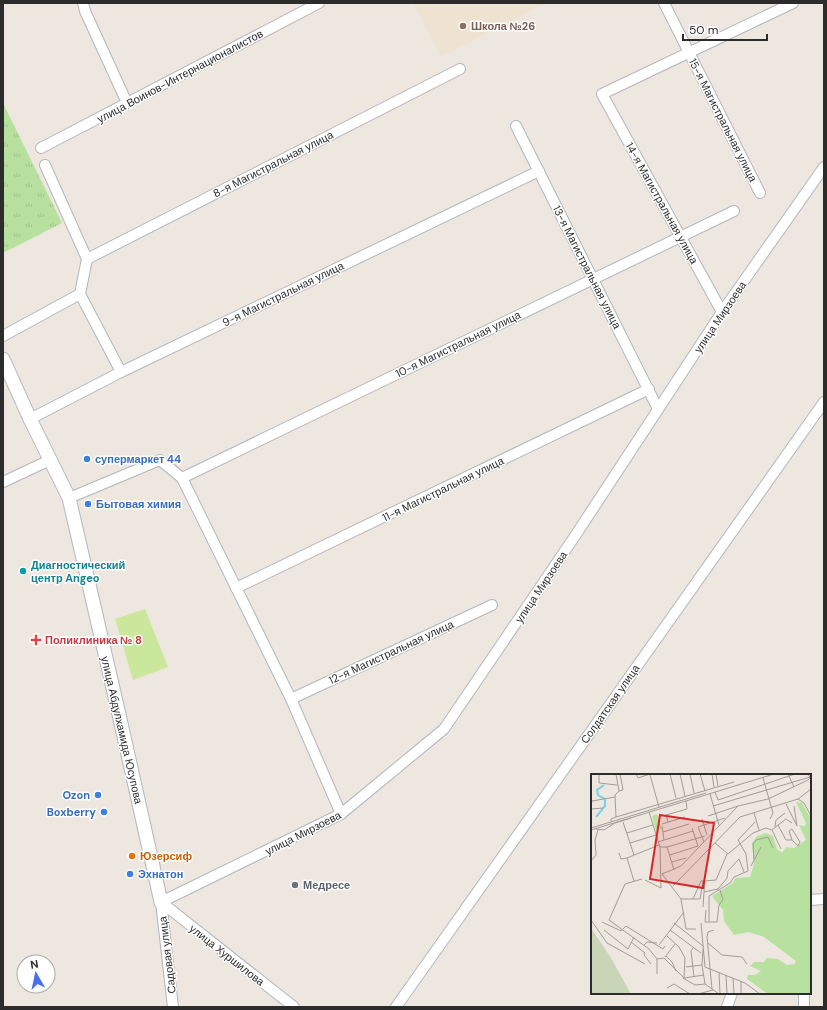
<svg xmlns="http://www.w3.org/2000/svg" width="827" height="1010" font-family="'DM Sans',sans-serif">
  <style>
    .education { fill: #eee3d0 }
    .park { fill: url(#park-tufts) }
    .pitch { fill: #cae79b }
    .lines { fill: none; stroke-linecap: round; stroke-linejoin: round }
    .minor-casing { stroke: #b3b6bf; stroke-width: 12 }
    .tertiary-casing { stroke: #b3b6bf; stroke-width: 15 }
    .minor { stroke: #fff; stroke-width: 10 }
    .tertiary { stroke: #fff; stroke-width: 13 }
    .education-dot { fill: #8d6e63; stroke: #fff; stroke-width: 1.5 }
    .shop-dot { fill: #3f7fe0; stroke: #fff; stroke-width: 1.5 }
    .culture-dot { fill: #0f9aa8; stroke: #fff; stroke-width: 1.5 }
    .health-dot { fill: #e0444e; stroke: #fff; stroke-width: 1.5 }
    .food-dot { fill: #e8710a; stroke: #fff; stroke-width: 1.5 }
    .worship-dot { fill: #6b7280; stroke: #fff; stroke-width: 1.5 }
    .labels { text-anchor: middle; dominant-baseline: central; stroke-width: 3; stroke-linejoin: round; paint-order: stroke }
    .education-label { font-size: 11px; font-weight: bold; fill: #785e54; stroke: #fff; text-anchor: start }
    .street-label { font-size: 11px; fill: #2c2c2c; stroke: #fff }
    .shop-label { font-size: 11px; font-weight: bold; fill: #366cbe; stroke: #fff; text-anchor: start }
    .culture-label { font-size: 11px; font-weight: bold; fill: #0d838f; stroke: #fff; text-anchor: start }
    .health-label { font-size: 11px; font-weight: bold; fill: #be3a42; stroke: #fff; text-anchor: start }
    .food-label { font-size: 11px; font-weight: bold; fill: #c56008; stroke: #fff; text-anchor: start }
    .worship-label { font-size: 11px; font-weight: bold; fill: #5b616d; stroke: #fff; text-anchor: start }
    .inset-river { fill: none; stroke: #78d1ea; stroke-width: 2 }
    .inset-road { fill: none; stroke: #a09c97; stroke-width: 1 }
    .view { fill: #d62828; fill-opacity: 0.15; stroke: #d62828; stroke-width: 2 }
    .inset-edge { fill: none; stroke: #2c2c2c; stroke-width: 2 }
  </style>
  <defs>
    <pattern id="park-tufts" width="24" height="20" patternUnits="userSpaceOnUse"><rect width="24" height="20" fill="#b8e19f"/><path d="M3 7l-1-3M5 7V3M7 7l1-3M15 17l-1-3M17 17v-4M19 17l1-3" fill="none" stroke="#9ec189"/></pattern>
  </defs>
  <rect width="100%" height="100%" fill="#ede7df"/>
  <path class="education" d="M413 3H546L441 57Z"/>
  <path class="park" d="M3 103 62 223 3 253Z"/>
  <path class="pitch" d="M145 609 168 667 133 680 115 619Z"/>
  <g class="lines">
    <g class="minor-casing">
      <g id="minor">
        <path d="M83 3 85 11 127 103"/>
        <path d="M664 3 760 193"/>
        <path d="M516 126 658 409"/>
        <path d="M41 148 319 3"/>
        <path d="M45 165 87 259 80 294 121 372"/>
        <path d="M87 259 460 69"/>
        <path d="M722 312 602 94 793 3"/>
        <path d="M3 336 80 294"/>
        <path d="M30 419 121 372 539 171"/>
        <path d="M182 478 734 211"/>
        <path d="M3 482 50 460"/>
        <path d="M69 498 160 460 182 478 291 699 341 814"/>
        <path d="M236 588 649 389"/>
        <path d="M291 699 492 605"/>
        <path d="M810 900 824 899"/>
        <path d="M161 902 341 814 444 729 575 536 722 312 824 167"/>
        <path d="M161 902 294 1007"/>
        <path d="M161 902 173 1007"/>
        <path d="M396 1007 824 402"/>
        <path d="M727 1007 732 993"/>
        <path d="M804 1007V993"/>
      </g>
    </g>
    <g class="tertiary-casing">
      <path id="tertiary" d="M3 359 30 419 69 498 118 710 161 902"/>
    </g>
    <use href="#minor" class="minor"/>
    <use href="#tertiary" class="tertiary"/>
  </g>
  <circle class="education-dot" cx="463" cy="26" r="4"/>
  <g class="shop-dot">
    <circle cx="87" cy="459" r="4"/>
    <circle cx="88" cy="504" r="4"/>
    <circle cx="98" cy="795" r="4"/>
    <circle cx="104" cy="812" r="4"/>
    <circle cx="130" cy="874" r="4"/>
  </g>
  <circle class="culture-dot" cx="23" cy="571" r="4"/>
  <path class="health-dot" d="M34 634h4v4h4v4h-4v4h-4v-4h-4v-4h4z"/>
  <circle class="food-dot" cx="132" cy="856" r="4"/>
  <circle class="worship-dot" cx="295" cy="885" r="4"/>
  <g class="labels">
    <g class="education-label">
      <text x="471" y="26">Школа №26</text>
    </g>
    <g class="street-label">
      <text transform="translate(180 76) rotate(-28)">улица Воинов-Интернационалистов</text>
      <text transform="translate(723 120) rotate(63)">15-я Магистральная улица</text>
      <text transform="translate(273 164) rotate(-27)">8-я Магистральная улица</text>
      <text transform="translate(662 203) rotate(61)">14-я Магистральная улица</text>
      <text transform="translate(587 267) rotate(63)">13-я Магистральная улица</text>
      <text transform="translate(283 294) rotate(-26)">9-я Магистральная улица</text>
      <text transform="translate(720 317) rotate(-56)">улица Мирзоева</text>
      <text transform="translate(458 344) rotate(-26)">10-я Магистральная улица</text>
      <text transform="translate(443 489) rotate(-26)">11-я Магистральная улица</text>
      <text transform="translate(541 587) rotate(-56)">улица Мирзоева</text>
      <text transform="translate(391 652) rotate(-25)">12-я Магистральная улица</text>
      <text transform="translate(610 704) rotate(-55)">Солдатская улица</text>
      <text transform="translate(122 730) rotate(77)">улица Абдулхамида Юсупова</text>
      <text transform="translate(303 833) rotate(-27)">улица Мирзоева</text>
      <text transform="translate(167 955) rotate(-97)">Садовая улица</text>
      <text transform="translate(227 955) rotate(38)">улица Хуршилова</text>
    </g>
    <g class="shop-label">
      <text x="95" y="459">супермаркет 44</text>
      <text x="96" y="504">Бытовая химия</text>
      <text x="90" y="795" text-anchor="end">Ozon</text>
      <text x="96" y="812" text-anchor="end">Boxberry</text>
      <text x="138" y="874">Эхнатон</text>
    </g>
    <g class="culture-label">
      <text x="31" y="565">Диагностический<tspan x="31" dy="13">центр Angeo</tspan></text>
    </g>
    <g class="health-label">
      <text x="45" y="640">Поликлиника № 8</text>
    </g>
    <g class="food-label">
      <text x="140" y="856">Юзерсиф</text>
    </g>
    <g class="worship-label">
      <text x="303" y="885">Медресе</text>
    </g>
  </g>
  <g transform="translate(591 774)">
    <rect width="220" height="220" fill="#ede7df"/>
    <path d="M205 28 211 29 220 45V220H177L156 205 157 201H164L170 197 159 192 163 188H173L176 184 187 185 196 191 204 190 205 187 173 163 158 158 143 161 133 147 132 136 121 122 142 109 144 104 159 103 163 90 161 69 166 62 175 59 182 62 186 75 191 79 195 73 203 74 215 66 208 51 214 52 215 49Z" fill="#b8e19f"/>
    <path d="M0 154 20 184 40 220H1Z" fill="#c8d6b7"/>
    <path d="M66 40 71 55 65 57 61 42Z" fill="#b8e19f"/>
    <path class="inset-river" d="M5 43 14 32V25L7 21 6 16 13 11"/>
    <path class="inset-road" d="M8 0V9L26 11M25 0 28 17 24 21 25 43M45 0 47 4 59 0M79 0 85 24M89 0 94 22M99 0 103 19M109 0 114 17M121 0 123 13M125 0 127 12M197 0 203 13M59 1 68 33M172 4 182 39 179 45M28 17 32 16 29 0M124 18 127 26 204 0M119 20 128 51M207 25 213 29 220 42M207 25 220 15M195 30 206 52M0 31 1 27 24 23M122 32 219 3M203 32 206 52M0 35 12 34M163 39 168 56M117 42 147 32M111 45 116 61M20 48V45L25 43 143 8M32 48 43 81M77 48 75 41 96 35 95 27M71 50 94 43M187 51 195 45 201 49M71 52 73 66M184 53 185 46 194 39M0 54 115 19M101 54 107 72M5 55 13 56 24 49 40 44M0 56 183 0M181 56 187 51 195 66H201L207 72 209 68 201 55 198 57 201 66M72 58 98 50M36 59 62 51M67 68 102 57M113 68 107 53 134 44M39 69 65 61M124 69 137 80 162 59 175 54 181 56 190 75M69 73H76L83 96M76 73 114 62M28 79 30 85 36 84 68 71M79 81 107 72M36 84 43 107M163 86 162 70 165 66 177 63 182 74M0 87 5 81 4 66 7 56M81 88 95 84M160 92 170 73M71 100 90 92 147 32 177 25 217 6 219 4 217 0M71 100 90 125 95 155H105M51 105 34 110 18 146 58 175 66 185V200M54 106 70 114 69 73 58 38M114 107 125 106 136 80M82 112 149 43 207 25M90 125H109L112 107M102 125 110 107H114L113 118M112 133 113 118 127 115 136 104 137 97 148 85 153 98M115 136 114 148H126L128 131 132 126 129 116M0 146 16 169 54 190M118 147V122L139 109 143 103 157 97 155 80 147 66 164 48M11 148 30 157 35 152 72 175 74 172M83 149 112 172M110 149 114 193 154 209 169 220M13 156 37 175 43 163M79 156 110 179M76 162 88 173 94 184 93 204M40 168 54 179 53 181 60 190M117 169 131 181 151 183 156 190M53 171 56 168 66 169M68 171 93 138M102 174 100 177 103 203M112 175 111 191 114 210 128 220M75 182 81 188 85 197M74 183 84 170M66 185 73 184 93 204M95 193 111 191M128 198 129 220M135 201 136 220M92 204 104 211 114 210M93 204 113 201M142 204 143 220M150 207V220M76 214 83 210 99 220M121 215 116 163 117 158 123 156M107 220 122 216"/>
    <path class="view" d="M69 41 123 49 112 114 59 105Z"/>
    <rect width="220" height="220" class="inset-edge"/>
  </g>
  <rect width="827" height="1010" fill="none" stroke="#2c2c2c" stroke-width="8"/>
  <g transform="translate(36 974) rotate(351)"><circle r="19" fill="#ffffff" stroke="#ababab"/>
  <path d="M0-3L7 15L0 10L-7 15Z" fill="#486ff2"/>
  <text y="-6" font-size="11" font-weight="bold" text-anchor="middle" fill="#2c2c2c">N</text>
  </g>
  <path d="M683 34v6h84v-6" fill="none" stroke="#2c2c2c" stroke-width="2"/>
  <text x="689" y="34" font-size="12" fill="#2c2c2c" stroke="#ffffff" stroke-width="3" paint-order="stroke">50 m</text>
</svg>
